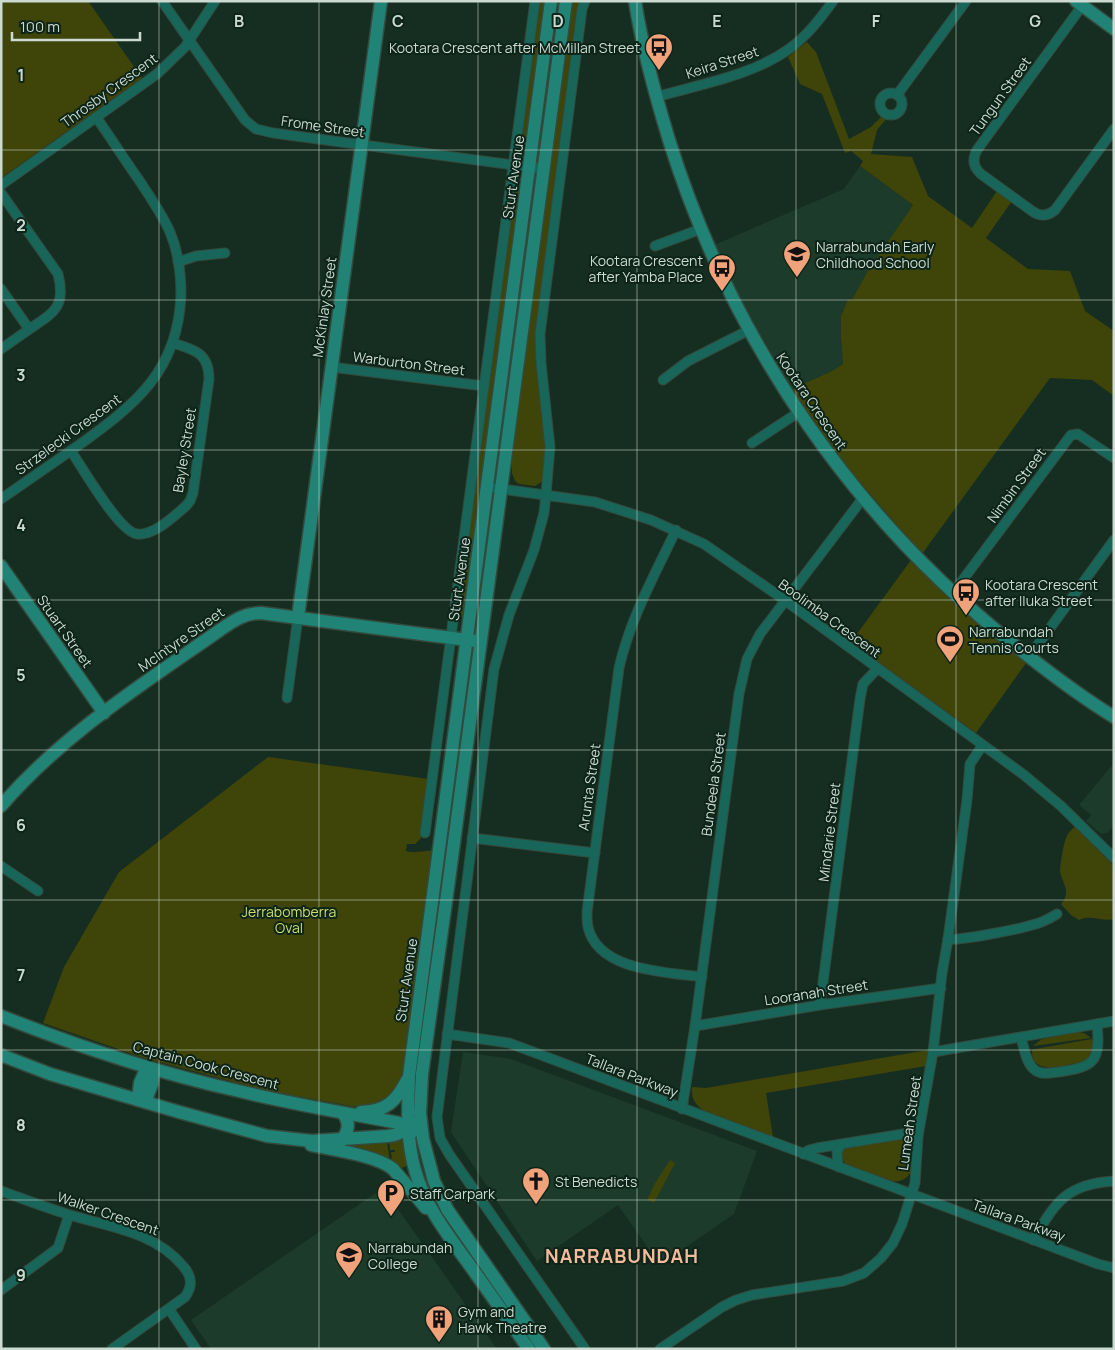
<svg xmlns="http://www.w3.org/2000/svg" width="1115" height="1350" font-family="Manrope,sans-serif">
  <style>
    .built { fill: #1c3b2b }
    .green { fill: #3f4408 }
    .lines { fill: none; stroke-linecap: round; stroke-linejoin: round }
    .street-casing { stroke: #334a3d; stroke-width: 11 }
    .secondary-casing { stroke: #334a3d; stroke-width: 15 }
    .street { stroke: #18655a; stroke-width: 9 }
    .secondary { stroke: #218376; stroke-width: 12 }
    .grid { fill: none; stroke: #ccdad2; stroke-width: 1; stroke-opacity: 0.55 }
    .labels { text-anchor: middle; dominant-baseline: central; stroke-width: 4; stroke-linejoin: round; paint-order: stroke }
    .poi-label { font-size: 14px; fill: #ccdad2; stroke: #0d2418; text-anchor: start }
    .street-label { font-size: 14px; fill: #ccdad2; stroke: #0d2418 }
    .park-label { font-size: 14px; fill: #cedb6d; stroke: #0d2418 }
    .district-label { font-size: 19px; font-weight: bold; letter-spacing: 1px; fill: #f5ba9c; stroke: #0d2418 }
    .grid-label { font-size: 16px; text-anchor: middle; font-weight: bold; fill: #ccdad2; stroke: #0d2418; stroke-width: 4; stroke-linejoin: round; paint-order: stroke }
  </style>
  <rect width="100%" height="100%" fill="#162e21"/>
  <g class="built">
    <path d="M860 166 913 205 867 272 852 301 848 300 841 316V338L843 364 832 371 792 389 747 311 714 245 844 189Z"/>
    <path d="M1114 763V825L1107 833 1101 834 1086 821 1091 815 1079 805Z"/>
    <path d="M463 1052 511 1059 757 1151 734 1214 660 1265 618 1205 537 1261 451 1132Z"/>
    <path d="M383 1188 497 1349H211L191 1320Z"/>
  </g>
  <g class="green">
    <path d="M1 1H88L142 78 1 178Z"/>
    <path d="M539 1H546L527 138 524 148H522L521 134Z"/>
    <path d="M571 1H580L577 11 539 305 537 365 545 448V474L543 481 535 486 519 484 515 481 512 473V450Z"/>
    <path d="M807 42 816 52 849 139 871 127 882 116 887 118 877 130 871 154 912 157 928 196 972 228 997 191 1012 201 986 238 1028 269 1070 271 1085 311 1114 331V396L1092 380 1050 378 922 554 846 466 792 389 832 371 843 364 841 338V316L848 299 852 300 867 272 913 205 860 166 863 161 851 151 845 153 822 94 800 84 788 57Z"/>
    <path d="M516 188H519V199L467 600 463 617H459V607L513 198Z"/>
    <path d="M526 229 531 230 506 425 501 424Z"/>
    <path d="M911 560 961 608 1026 663 976 733 851 642Z"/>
    <path d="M463 701 468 702 420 1048H417Z"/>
    <path d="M268 757 429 779 421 838 415 844H407L406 851C416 854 424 850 433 851L402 1081 391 1099 362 1108 264 1090 144 1058 43 1023 64 967 119 872Z"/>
    <path d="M1075 827 1114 866V919C1102 922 1090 914 1079 920L1071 915 1061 904C1072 892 1062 883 1060 871 1060 866 1064 840 1067 836 1068 833 1072 829 1075 827Z"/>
    <path d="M1078 1032 1084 1033 1091 1038 1033 1046 1042 1039Z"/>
    <path d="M1092 1039C1097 1050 1092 1058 1081 1062 1065 1065 1031 1077 1032 1050L1035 1049Z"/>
    <path d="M928 1050 926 1066 766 1093 773 1137 703 1110C694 1104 691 1097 692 1087L706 1088Z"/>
    <path d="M905 1138C920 1147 917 1185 892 1181L846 1164 841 1158 843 1148Z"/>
    <path d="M400 1139 402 1141 407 1166 402 1168 392 1160 391 1152H395V1150H390L389 1140Z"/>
    <path d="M387 1141 390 1162 347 1147 349 1144Z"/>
    <path d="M670 1160 675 1163 654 1203 647 1200 655 1183Z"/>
  </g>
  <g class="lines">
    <g class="street-casing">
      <g id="street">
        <path d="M162 1 245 120 256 129 273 133 544 169"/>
        <path d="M1082 6 977 150C972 159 973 167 981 174L1032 211C1040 217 1048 216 1055 210L1114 129"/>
        <circle cx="891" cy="104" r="11"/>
        <path d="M897 95 966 1"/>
        <path d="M656 97C701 84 751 76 789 49 807 36 820 19 833 1"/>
        <path d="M1 185 157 74 185 47 215 1"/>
        <path d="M1 193 58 274C66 306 55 312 31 328 21 335 11 342 1 349"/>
        <path d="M655 246 701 229"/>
        <path d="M178 262 196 256 225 253"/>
        <path d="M1 289 29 329"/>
        <path d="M331 367 484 386"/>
        <path d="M663 380 688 361 749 330"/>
        <path d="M752 443 799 412"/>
        <path d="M71 451C82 467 119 532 137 534 154 536 174 516 186 506L190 501 193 493 209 379C209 353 195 350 173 343"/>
        <path d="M487 487 595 502 651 520 704 544 786 601 1024 775 1061 806 1114 858"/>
        <path d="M1 499C27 481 53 463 79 445 136 404 178 371 181 295 181 275 178 251 170 232 162 214 150 197 139 180 124 159 111 138 96 117"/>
        <path d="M676 530C654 576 630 619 619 668L587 912C587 917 587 922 588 927 598 971 666 972 702 977"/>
        <path d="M953 593 1071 435 1078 434 1114 458"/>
        <path d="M1029 657 1114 540"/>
        <path d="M287 698 298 617"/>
        <path d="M425 833 535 1"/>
        <path d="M472 838 595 853"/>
        <path d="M1 866 38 891"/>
        <path d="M948 939C959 941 1019 929 1032 925 1041 923 1049 919 1057 914"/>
        <path d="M820 1005 860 699 863 684 877 669"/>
        <path d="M695 1026 820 1005 941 988"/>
        <path d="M447 1034 509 1043 1098 1264 1114 1268"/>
        <path d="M1021 1038C1024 1047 1026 1064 1035 1070 1041 1075 1051 1073 1058 1072 1094 1067 1101 1062 1097 1024"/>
        <path d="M933 1052 1114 1021"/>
        <path d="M682 1109 695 1026 739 694 747 659 760 634 863 498"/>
        <path d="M803 1154 809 1150 817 1148 903 1134 918 1136"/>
        <path d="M838 1167 837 1151 841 1145"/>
        <path d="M1 1191C24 1199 47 1208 70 1215 110 1227 155 1232 183 1266 192 1276 193 1286 185 1297L112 1349"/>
        <path d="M1033 1240C1056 1202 1066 1184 1114 1181"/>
        <path d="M1 1290 58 1248 69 1215"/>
        <path d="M169 1309 196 1349"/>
        <path d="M585 1349 449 1154 440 1138 437 1117 494 669 509 615 534 550 544 513 546 494 550 447 541 363 540 334 582 9 585 1"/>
        <path d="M660 1349 722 1307 736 1300 752 1295 843 1281 864 1273 881 1258 893 1243 902 1224 915 1183 918 1136 933 1052 942 973 948 939 967 800 970 764 982 746"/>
      </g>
    </g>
    <g class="secondary-casing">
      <g id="secondary">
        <path d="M635 1C642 48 655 94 669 140 733 345 857 524 1027 655 1055 677 1083 698 1114 717"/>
        <path d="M1076 1 1114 29"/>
        <path d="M1 566 104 713"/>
        <path d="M298 617 381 1"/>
        <path d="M1 806C63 734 143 684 220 630 233 621 244 613 261 613L475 641"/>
        <path d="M1 1016C79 1047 158 1073 239 1091 292 1104 346 1113 399 1123L414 1131"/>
        <path d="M1 1055 50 1074 179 1112 267 1136 312 1141 388 1136C398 1135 405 1132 411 1122"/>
        <path d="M138 1100 140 1083 147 1067"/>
        <path d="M145 1102 152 1084 154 1069"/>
        <path d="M361 1112C386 1111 396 1102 407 1080"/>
        <path d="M342 1140C349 1130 350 1123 343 1113"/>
        <path d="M311 1145C333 1150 376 1155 393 1169L426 1208"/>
        <path d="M529 1349C511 1324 494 1299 476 1274 453 1241 426 1210 415 1170 406 1139 408 1108 409 1076L551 1"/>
        <path d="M544 1349 447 1209 434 1181 423 1139 420 1113 422 1074 449 880 566 1"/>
      </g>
    </g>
    <use href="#street" class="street"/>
    <use href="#secondary" class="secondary"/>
  </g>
  <path class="grid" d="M159 1V1349M319 1V1349M478 1V1349M637 1V1349M796 1V1349M956 1V1349M1 150H1114M1 300H1114M1 450H1114M1 600H1114M1 750H1114M1 900H1114M1 1050H1114M1 1200H1114"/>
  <defs>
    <g id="bus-pin" transform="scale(1.4375)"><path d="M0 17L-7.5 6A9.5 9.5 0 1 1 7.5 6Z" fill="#f0a27a" stroke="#0d2418"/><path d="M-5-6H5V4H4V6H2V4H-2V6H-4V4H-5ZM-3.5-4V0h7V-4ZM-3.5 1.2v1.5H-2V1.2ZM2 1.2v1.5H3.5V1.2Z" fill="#111"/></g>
    <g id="school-pin" transform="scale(1.4375)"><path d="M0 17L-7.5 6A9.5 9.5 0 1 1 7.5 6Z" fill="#f0a27a" stroke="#0d2418"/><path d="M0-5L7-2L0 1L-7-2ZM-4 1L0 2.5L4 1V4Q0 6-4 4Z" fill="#111"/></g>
    <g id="stadium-pin" transform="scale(1.4375)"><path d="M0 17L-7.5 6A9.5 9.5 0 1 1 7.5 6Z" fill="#f0a27a" stroke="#0d2418"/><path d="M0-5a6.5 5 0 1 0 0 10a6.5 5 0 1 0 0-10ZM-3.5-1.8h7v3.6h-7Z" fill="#111"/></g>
    <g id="church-pin" transform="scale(1.4375)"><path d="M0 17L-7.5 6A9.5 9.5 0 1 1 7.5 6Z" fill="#f0a27a" stroke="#0d2418"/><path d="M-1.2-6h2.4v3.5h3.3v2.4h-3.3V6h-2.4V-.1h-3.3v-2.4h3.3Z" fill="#111"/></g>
    <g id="parking-pin" transform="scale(1.4375)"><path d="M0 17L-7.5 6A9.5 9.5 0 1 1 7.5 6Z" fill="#f0a27a" stroke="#0d2418"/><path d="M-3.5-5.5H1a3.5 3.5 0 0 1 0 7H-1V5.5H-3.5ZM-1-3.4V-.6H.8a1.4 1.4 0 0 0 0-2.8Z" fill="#111"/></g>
    <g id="building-pin" transform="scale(1.4375)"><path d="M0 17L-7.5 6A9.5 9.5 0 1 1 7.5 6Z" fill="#f0a27a" stroke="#0d2418"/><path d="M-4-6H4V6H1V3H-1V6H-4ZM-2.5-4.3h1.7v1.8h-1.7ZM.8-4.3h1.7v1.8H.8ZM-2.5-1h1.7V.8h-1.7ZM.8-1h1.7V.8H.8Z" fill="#111"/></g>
  </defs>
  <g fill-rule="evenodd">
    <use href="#bus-pin" x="659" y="47"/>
    <use href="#school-pin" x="797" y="254"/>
    <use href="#bus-pin" x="722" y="268"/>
    <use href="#bus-pin" x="966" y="592"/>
    <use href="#stadium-pin" x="950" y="639"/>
    <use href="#church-pin" x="536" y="1181"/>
    <use href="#parking-pin" x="391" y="1193"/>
    <use href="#school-pin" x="349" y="1255"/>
    <use href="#building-pin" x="439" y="1319"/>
  </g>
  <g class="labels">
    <g class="poi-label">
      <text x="640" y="47" text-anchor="end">Kootara Crescent after McMillan Street</text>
      <text x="816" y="246">Narrabundah Early<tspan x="816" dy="16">Childhood School</tspan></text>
      <text x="703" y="260" text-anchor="end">Kootara Crescent<tspan x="703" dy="16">after Yamba Place</tspan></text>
      <text x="985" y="584">Kootara Crescent<tspan x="985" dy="16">after Iluka Street</tspan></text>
      <text x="969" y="631">Narrabundah<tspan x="969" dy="16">Tennis Courts</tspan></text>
      <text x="555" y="1181">St Benedicts</text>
      <text x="410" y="1193">Staff Carpark</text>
      <text x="368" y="1247">Narrabundah<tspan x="368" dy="16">College</tspan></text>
      <text x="458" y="1311">Gym and<tspan x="458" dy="16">Hawk Theatre</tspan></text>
    </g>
    <g class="street-label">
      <text transform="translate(722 62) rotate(-18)">Keira Street</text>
      <text transform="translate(109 90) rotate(-36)">Throsby Crescent</text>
      <text transform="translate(1000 96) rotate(-54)">Tungun Street</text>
      <text transform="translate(323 126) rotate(8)">Frome Street</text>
      <text transform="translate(513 177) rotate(-82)">Sturt Avenue</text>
      <text transform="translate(324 307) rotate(-82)">McKinlay Street</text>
      <text transform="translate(409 363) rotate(7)">Warburton Street</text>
      <text transform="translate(812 401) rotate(56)">Kootara Crescent</text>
      <text transform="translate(68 434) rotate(-36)">Strzelecki Crescent</text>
      <text transform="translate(184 450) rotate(-81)">Bayley Street</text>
      <text transform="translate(1016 485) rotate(-54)">Nimbin Street</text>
      <text transform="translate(459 579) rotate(-82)">Sturt Avenue</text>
      <text transform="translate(830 618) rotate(36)">Boolimba Crescent</text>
      <text transform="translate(65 631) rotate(55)">Stuart Street</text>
      <text transform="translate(181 639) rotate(-35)">McIntyre Street</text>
      <text transform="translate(713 784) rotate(-82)">Bundeela Street</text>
      <text transform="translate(589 787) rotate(-82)">Arunta Street</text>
      <text transform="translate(829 832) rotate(-83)">Mindarie Street</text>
      <text transform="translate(406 980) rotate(-82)">Sturt Avenue</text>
      <text transform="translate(816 992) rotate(-9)">Looranah Street</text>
      <text transform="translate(206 1065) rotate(15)">Captain Cook Crescent</text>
      <text transform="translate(632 1075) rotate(21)">Tallara Parkway</text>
      <text transform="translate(909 1123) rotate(-82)">Lumeah Street</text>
      <text transform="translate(108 1213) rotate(19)">Walker Crescent</text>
      <text transform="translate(1019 1220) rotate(20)">Tallara Parkway</text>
    </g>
    <g class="park-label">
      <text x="289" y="911">Jerrabomberra<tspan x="289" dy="16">Oval</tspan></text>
    </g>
    <g class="district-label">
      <text x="622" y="1256">NARRABUNDAH</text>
    </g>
  </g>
  <g class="grid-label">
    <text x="239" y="27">B</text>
    <text x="398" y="27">C</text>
    <text x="558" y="27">D</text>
    <text x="717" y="27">E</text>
    <text x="876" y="27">F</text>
    <text x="1035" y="27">G</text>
    <text x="21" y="81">1</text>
    <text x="21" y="231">2</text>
    <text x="21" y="381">3</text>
    <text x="21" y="531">4</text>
    <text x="21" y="681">5</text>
    <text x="21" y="831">6</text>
    <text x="21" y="981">7</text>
    <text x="21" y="1131">8</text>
    <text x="21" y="1281">9</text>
  </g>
  <rect width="1115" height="1350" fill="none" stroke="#ccdad2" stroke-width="5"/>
  <path d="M12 32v8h128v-8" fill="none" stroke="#ccdad2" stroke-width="2.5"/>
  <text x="20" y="32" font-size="15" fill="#ccdad2" stroke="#0d2418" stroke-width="4" paint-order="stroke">100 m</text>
</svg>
